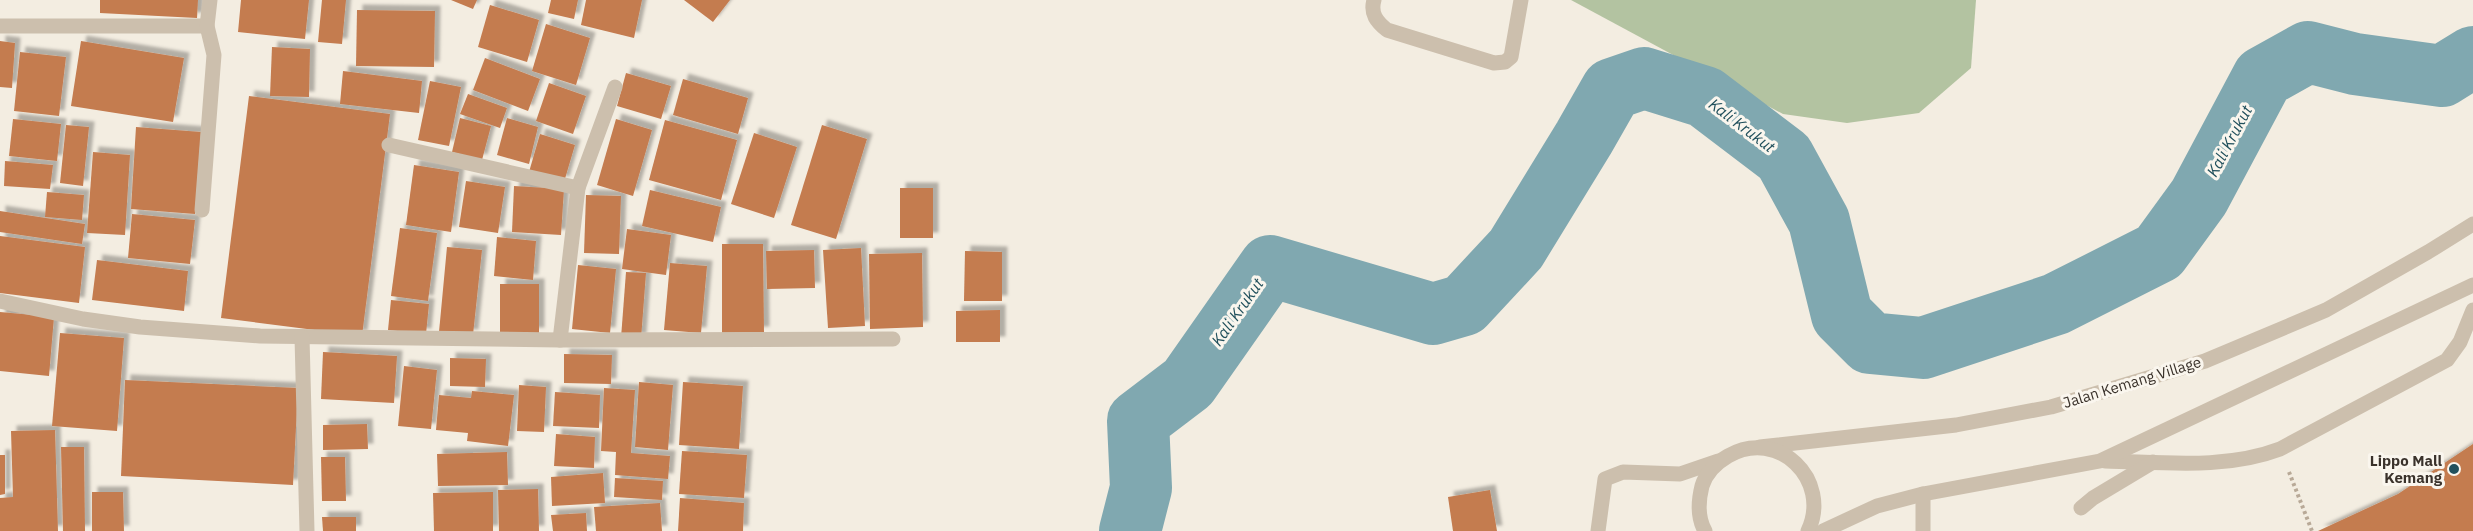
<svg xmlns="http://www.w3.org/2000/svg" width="2473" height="531" font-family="'IBM Plex Sans',sans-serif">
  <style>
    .green { fill: #b3c3a1 }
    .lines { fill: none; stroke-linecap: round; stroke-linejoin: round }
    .river { stroke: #80a8b0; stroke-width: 62 }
    .building { fill: #c47b4f; filter: url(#shadow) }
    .path { stroke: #b8a997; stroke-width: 4; stroke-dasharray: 3 3; stroke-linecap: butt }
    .service { stroke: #ccbfad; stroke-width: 15 }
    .minor { stroke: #ccbfad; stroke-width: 15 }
    .poi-dot { fill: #21505c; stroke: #faf6ee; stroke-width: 2 }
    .labels { text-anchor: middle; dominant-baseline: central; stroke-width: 6; stroke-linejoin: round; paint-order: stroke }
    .street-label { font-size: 15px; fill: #3a322b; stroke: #faf6ee }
    .poi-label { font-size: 15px; font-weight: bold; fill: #3a322b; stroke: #faf6ee; text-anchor: end }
    .water-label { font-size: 16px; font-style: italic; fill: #21505c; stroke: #faf6ee }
  </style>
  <defs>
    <filter id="shadow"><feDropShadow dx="5.5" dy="-5.5" stdDeviation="1.5" flood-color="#0004"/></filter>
  </defs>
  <rect width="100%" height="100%" fill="#f3ede1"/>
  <path class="green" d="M1571 0H1976L1971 68 1919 113 1847 123 1783 114Z"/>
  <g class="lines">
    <path class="river" d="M1130 531 1141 488 1138 421 1188 383 1270 266 1433 314 1464 305 1516 249 1584 138 1612 89 1644 78 1705 97 1784 157 1819 221 1842 315 1870 343 1923 348 2056 304 2159 252 2199 197 2263 77 2308 52 2355 64 2442 76 2473 57"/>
  </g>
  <g class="building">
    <path d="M100 0H198L197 18 100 13Z"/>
    <path d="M241 0H309L305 39 238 32Z"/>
    <path d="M322 0H346L342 44 318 42Z"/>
    <path d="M451 0H477L473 9Z"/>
    <path d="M551 0H578L574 19 548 13Z"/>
    <path d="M586 0H642L634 38 581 25Z"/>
    <path d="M684 0H730L713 22Z"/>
    <path d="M490 5 539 20 527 62 478 47Z"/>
    <path d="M357 10 435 11 434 67 356 66Z"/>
    <path d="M546 24 590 38 576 85 532 71Z"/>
    <path d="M0 41 15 43 12 88 0 87Z"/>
    <path d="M81 41 184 58 173 122 71 106Z"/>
    <path d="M272 47 310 49 309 97 270 96Z"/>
    <path d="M20 52 66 57 59 116 14 111Z"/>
    <path d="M485 58 540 79 528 111 473 90Z"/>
    <path d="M343 71 422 81 419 113 340 104Z"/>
    <path d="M626 73 671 86 661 119 617 106Z"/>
    <path d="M683 79 748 98 738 134 673 115Z"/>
    <path d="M430 81 461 87 449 146 418 140Z"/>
    <path d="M549 83 586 96 573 134 536 121Z"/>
    <path d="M468 94 507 108 500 128 460 114Z"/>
    <path d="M249 96 390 114 362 336 221 318Z"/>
    <path d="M460 118 491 126 482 160 452 152Z"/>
    <path d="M507 118 538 127 529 164 497 155Z"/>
    <path d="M13 119 61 124 57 161 9 156Z"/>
    <path d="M616 119 652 130 633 196 597 185Z"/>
    <path d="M665 120 737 140 721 200 649 180Z"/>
    <path d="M66 125 89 127 83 186 60 183Z"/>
    <path d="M822 125 867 139 836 239 791 225Z"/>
    <path d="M136 127 201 132 195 214 131 209Z"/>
    <path d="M754 133 797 147 774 218 731 204Z"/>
    <path d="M540 134 575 145 564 182 529 172Z"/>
    <path d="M93 152 130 155 125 235 87 233Z"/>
    <path d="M5 161 53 165 50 189 4 186Z"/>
    <path d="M414 165 459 172 451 232 406 225Z"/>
    <path d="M466 181 505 187 498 233 459 227Z"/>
    <path d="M514 186 564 189 561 235 512 232Z"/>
    <rect x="900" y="188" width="33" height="50"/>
    <path d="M650 190 721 207 713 242 642 226Z"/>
    <path d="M47 192 84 195 82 220 45 217Z"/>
    <path d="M586 195 621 196 619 254 584 253Z"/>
    <path d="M0 211 85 224 82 244 0 232Z"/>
    <path d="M132 214 195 220 190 264 128 258Z"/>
    <path d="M400 228 437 233 428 301 391 296Z"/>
    <path d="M627 229 671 235 666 275 622 269Z"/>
    <path d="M0 236 85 247 79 303 0 293Z"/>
    <path d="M497 237 536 241 533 280 494 276Z"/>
    <path d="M722 244H763L764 332 722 333Z"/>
    <path d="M447 247 482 250 473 335 439 332Z"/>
    <path d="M861 248 865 326 828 328 823 250Z"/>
    <path d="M814 250 815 288 767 289 766 251Z"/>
    <path d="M965 251 1002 252V301H964Z"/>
    <path d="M922 253 923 327 870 329 869 254Z"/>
    <path d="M97 260 188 271 184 311 92 300Z"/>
    <path d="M670 263 707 266 701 333 664 330Z"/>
    <path d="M578 265 616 269 610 333 572 329Z"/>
    <path d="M626 272 646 273 641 339 621 338Z"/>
    <rect x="500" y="284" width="39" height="49"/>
    <path d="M391 300 429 304 426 334 388 330Z"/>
    <path d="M1000 310V342H956V311Z"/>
    <path d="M0 312 54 317 49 376 0 371Z"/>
    <path d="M60 333 124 338 117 431 52 426Z"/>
    <path d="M323 352 397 356 394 403 321 399Z"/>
    <path d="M564 354 612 355 611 384 564 383Z"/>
    <path d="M450 358 486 359 485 387 450 386Z"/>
    <path d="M404 366 437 370 431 429 398 426Z"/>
    <path d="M125 380 298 388 293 485 121 476Z"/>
    <path d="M639 382 673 385 668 450 635 447Z"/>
    <path d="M683 382 743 386 739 449 679 445Z"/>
    <path d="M519 385 546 387 544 432 517 431Z"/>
    <path d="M604 388 635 390 631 453 670 456 668 479 615 475 616 452 601 451Z"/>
    <path d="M472 391 514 395 508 446 467 441 468 433 436 430 439 395 471 398Z"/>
    <path d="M555 392 600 395 599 428 553 426Z"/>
    <path d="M367 424 368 449 323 450V425Z"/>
    <path d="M55 430 58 531H0V498L13 497 11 431Z"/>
    <path d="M556 434 595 437 594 468 554 466Z"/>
    <path d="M2473 444V531H2318L2398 494Z"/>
    <path d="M61 447H84L85 531H63Z"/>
    <path d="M682 451 747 455 744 498 679 494Z"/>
    <path d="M507 452 508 485 438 486 437 454Z"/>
    <path d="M0 455H5V494L0 495Z"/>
    <path d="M321 457H345L346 501H322Z"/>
    <path d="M603 473 605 503 552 506 551 477Z"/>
    <path d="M615 478 663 481 662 500 614 497Z"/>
    <path d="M538 489 539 531H499L498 490Z"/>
    <path d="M1490 490 1497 531H1453L1448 497Z"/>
    <path d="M92 492H123L124 531H92Z"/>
    <path d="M493 492V531H434L433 493Z"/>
    <path d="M680 498 744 503 743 531H678Z"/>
    <path d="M660 503 662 531H596L594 507Z"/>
    <path d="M586 513 587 531H553L551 515Z"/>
    <path d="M322 517H356V531H323Z"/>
  </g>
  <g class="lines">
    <path class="path" d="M2289 472 2312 531"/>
    <g class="service">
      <path d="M1760 447 1956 425 2051 407 2205 361 2326 310 2428 252 2473 224"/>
      <path d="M2105 461C2162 462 2225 470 2280 449L2447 360 2460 342 2473 310"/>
      <path d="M2081 508 2093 498 2153 462"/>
      <path d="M1598 531 1605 479 1623 472 1680 474 1718 461"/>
      <path d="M1705 531C1697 517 1698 502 1702 486 1706 473 1716 463 1728 456 1778 427 1832 480 1808 531"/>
      <path d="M1823 531 1877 506 1923 494 2100 461 2473 285"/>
      <path d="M1923 531V494"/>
    </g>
    <g class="minor">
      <path d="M1374 0C1370 14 1377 22 1387 30L1494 63 1505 62 1511 57 1521 0"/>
      <path d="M0 26H207L210 0"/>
      <path d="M389 145 578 188"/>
      <path d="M202 210 214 55 207 26"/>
      <path d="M0 301 83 319 140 327 260 336 560 340 893 339"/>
      <path d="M302 337 307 531"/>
      <path d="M560 340 578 188 615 87"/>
    </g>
  </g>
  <circle class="poi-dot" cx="2454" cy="469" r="6"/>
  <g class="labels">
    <g class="street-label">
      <text transform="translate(2132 382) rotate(-17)">Jalan Kemang Village</text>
    </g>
    <g class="poi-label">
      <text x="2442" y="460">Lippo Mall<tspan x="2442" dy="17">Kemang</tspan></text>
    </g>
    <g class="water-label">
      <text transform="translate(1742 125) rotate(37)">Kali Krukut</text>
      <text transform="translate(2229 141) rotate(-62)">Kali Krukut</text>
      <text transform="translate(1237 312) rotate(-55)">Kali Krukut</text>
    </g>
  </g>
</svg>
